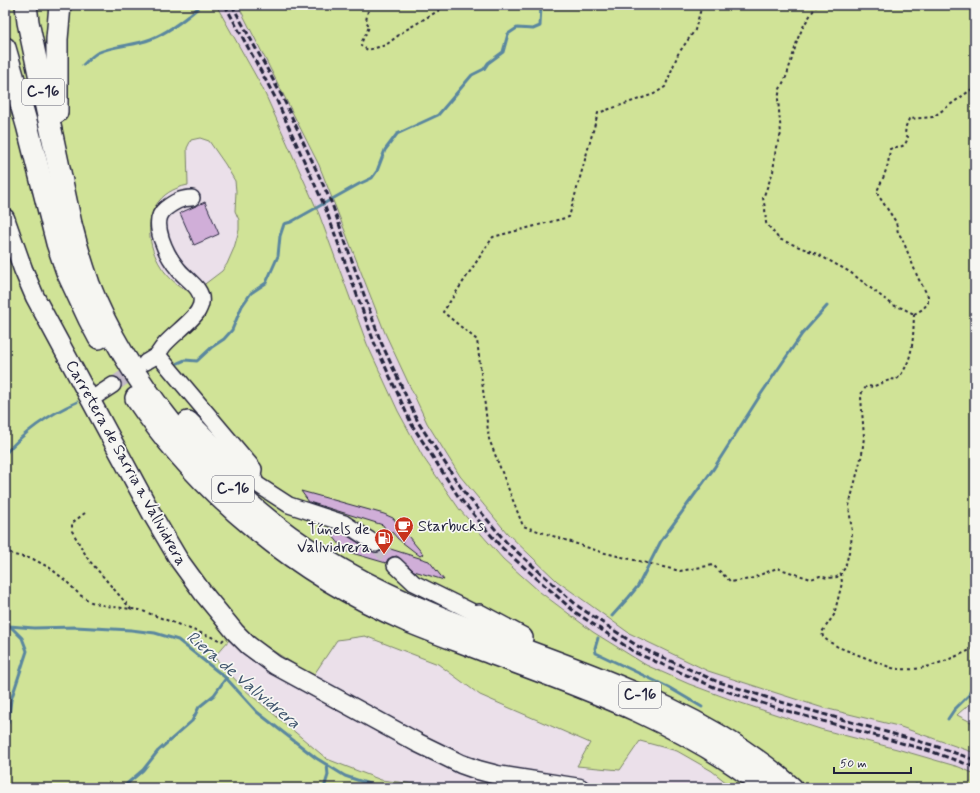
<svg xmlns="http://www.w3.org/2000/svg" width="980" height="793" font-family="Mynerve,sans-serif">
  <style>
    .built { fill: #e3d1e5 }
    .green { fill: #d0e397; stroke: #798269; fill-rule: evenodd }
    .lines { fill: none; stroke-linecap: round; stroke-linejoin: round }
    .stream { stroke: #5a879f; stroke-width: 3 }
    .building { fill: #d0aed8; stroke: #22223b }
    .minor-tunnel { stroke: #c3bac7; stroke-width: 15; stroke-dasharray: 15 8; stroke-linecap: butt }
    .minor-casing { stroke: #22223b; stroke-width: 18 }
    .major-casing { stroke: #22223b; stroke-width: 21 }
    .highway-casing { stroke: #22223b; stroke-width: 24 }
    .path { stroke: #22223b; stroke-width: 2; stroke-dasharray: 3 3; stroke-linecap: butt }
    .minor { stroke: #f6f6f2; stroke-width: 15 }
    .major { stroke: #f6f6f2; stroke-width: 18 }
    .highway { stroke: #f6f6f2; stroke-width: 21 }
    .rail { stroke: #22223b; stroke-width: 3; stroke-dasharray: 6 3; stroke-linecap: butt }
    .labels { text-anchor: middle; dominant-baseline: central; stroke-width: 3.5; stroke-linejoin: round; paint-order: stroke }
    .shield { fill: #f6f6f2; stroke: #626272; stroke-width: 1 }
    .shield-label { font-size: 15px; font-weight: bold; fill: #22223b }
    .street-label { font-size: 16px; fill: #22223b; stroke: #f6f6f2 }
    .poi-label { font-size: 16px; fill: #22223b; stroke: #f6f6f2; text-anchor: start }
    .water-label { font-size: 17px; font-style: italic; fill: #3e546d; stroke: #f6f6f2 }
  </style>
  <rect width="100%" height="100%" fill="#ebe0ea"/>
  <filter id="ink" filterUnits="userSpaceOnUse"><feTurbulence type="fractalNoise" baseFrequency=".025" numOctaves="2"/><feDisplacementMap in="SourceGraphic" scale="8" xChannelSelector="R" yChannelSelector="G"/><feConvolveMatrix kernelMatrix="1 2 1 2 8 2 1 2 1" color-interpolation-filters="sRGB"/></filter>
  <g filter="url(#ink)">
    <path class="built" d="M216 5H238L319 165 356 260 460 476 507 533 557 581 629 633 708 671 820 707 898 726 975 753V774L958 767 897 749 820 729 732 700 689 684 646 665 593 632 540 592 503 559 460 510 423 457 398 411 367 344 319 214 262 87Z"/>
    <g class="green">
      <path d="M5 5H216L262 87 319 214 367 344 398 411 423 457 460 510 503 559 540 592 593 632 646 665 689 684 732 700 820 729 897 749 959 767 975 774V788H733L712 771 677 751 640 741 620 770 577 766 590 743 480 695 438 664 365 636 337 640 313 676 245 633 230 639 214 657 245 690 327 759 381 780 450 788 481 783 521 788H5ZM200 138 209 141 225 164 235 181 236 191 235 211 239 220V230L234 248 227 264 222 271 193 293C146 276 127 197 188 185L187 148 191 140Z"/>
      <path d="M238 5H975V692C974 703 964 708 957 715L975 724V753L898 726 820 707 708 671 629 633 557 581 507 533 460 476 427 423 385 333 319 165Z"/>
    </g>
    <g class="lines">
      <g class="stream">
        <path d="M83 65C87 61 92 56 97 53 114 45 134 46 151 39 169 32 184 20 198 8"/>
        <path d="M178 363 185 360 197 361 212 347 224 339 232 330 242 306 251 293 266 283 278 256 280 236 284 224 291 222 359 184 372 178 377 171 385 150 397 134 438 115 472 75 484 69 488 63 503 52 508 34 517 28 533 29 540 26 541 5"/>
        <path d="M5 454C24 432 50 414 77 402"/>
        <path d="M612 616 629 597 638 586 661 541 714 468 761 394 802 334 827 306"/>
        <path d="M5 624 9 626 34 628 75 627 131 630 155 633 178 640 226 678 257 712 316 758 345 776 381 788"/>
        <path d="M598 638 595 648 596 653 668 687 702 707"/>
        <path d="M948 719 954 710 969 695 975 678"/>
        <path d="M5 727 8 722 11 700 27 651 22 638 10 626"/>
        <path d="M122 788 143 770 158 751 192 721 199 707 214 695 226 678"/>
        <path d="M324 788 328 775 327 765"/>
        <path d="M914 788 916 785"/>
      </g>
    </g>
    <g class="building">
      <path d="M205 202 219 234 194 245 180 213Z"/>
      <path d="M301 491 384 514 393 518 423 554 420 556 398 539 392 532H389L386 530 383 525 309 502Z"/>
      <path d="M328 530 346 535 375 553 380 552 384 547 429 561 444 580 414 571 397 556 392 557 388 559 386 563 345 551Z"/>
    </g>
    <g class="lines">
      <g class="minor-tunnel">
        <path d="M113 385 142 365"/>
        <path d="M376 544 395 565"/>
      </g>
      <g class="minor-casing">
        <g id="minor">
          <path d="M158 355 254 469 252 481 289 505 344 523 376 544"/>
          <path d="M146 362C149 360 153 358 156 356 160 352 162 347 165 344 174 334 192 321 198 311 199 309 201 305 201 303 204 288 185 279 178 269 167 256 149 222 165 209 174 202 181 198 192 198"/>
          <path d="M90 400 113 385"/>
          <path d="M395 565 414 583 479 615"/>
        </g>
      </g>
      <g class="major-casing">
        <path id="major" d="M5 218 23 269 35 297 153 516 179 560 203 593 235 632 248 645 275 665 418 743 461 764 478 770 497 775 580 788"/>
      </g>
      <g class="highway-casing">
        <g id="highway">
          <path d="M26 5 28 22 71 224C76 244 82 264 89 284 127 382 205 474 289 536 340 573 396 600 454 623 570 670 696 703 792 788"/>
          <path d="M5 48 27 125 57 243 67 272 89 319 99 338"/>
          <path d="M57 112V39L60 5"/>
          <path d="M136 398C203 497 298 574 407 621 433 632 459 641 485 651 583 687 684 722 766 788"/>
          <path d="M188 422 232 466 252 481"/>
          <path d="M479 615 522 638"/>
        </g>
      </g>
      <g class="path">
        <path d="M369 5 366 21 369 26C367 34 362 38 361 46L368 50 386 45 404 31 448 5"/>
        <path d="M702 5 695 30 678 54 665 87 654 94 598 113 569 217 493 237 443 312 477 340 489 439 523 526 601 552 680 571 713 565 731 582 750 579 777 568 811 579 820 576 827 578 837 577 841 573"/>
        <path d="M817 5 804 25 798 38 787 75 780 89 778 99 781 134 776 147 773 172 763 198 765 208 766 223 779 239 817 254 850 272 886 300 895 306 902 308 914 314"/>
        <path d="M914 314C913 337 914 363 896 380L892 379 872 387 869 386 866 387 862 392 861 397 864 437 862 454 849 506 852 533 851 544 845 568 841 573 842 583 834 615 822 632 823 637 828 641 838 647 892 668C922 674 949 659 975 648"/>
        <path d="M914 314 923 309 928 303V296L918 278 902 238 898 233 896 222 878 195V189L884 176 888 164 890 149C900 144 904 151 908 137L905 134 906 126 909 119 933 117 975 87"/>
        <path d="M85 513 72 523V531L88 559 131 609"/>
        <path d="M5 549 14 555 33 559 50 568 66 581 80 595 91 602 106 606 140 610 222 641 224 639"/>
      </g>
      <use href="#minor" class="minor"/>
      <use href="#major" class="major"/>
      <use href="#highway" class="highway"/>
      <g class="rail">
        <path d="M225 5 277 101 325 207 374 342 412 425 458 496 501 547 575 612 636 653 714 687 780 709 930 751 975 767"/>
        <path d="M232 5 283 98 332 204 380 340 418 422 464 492 506 542 579 607 639 647 716 681 781 702 932 745 975 760"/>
      </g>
    </g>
  </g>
  <defs>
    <g id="cafe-pin" transform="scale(1)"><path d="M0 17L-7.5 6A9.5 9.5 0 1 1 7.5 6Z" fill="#c8321e" stroke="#f6f6f2"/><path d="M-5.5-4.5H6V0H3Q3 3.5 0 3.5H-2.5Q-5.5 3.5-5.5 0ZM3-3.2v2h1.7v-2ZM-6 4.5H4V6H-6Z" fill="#fff"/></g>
    <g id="fuel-pin" transform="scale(1)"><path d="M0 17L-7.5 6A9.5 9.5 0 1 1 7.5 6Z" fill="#c8321e" stroke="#f6f6f2"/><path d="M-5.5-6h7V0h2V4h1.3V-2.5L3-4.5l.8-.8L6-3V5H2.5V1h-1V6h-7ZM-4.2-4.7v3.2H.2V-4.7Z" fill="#fff"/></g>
  </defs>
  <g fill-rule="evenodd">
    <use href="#cafe-pin" x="404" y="526"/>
    <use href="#fuel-pin" x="384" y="538"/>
  </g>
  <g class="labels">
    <g class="shield">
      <rect x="22" y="79" width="42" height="26" rx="3"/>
      <rect x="212" y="476" width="42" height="26" rx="3"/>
      <rect x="619" y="682" width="42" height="26" rx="3"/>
    </g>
    <g class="shield-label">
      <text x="43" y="92">C-16</text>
      <text x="233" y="489">C-16</text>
      <text x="640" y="695">C-16</text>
    </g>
    <g class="street-label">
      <text transform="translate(126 463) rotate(61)">Carretera de Sarria a Vallvidrera</text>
    </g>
    <g class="poi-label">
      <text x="418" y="526">Starbucks</text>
      <text x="370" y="529" text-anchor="end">Túnels de<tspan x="370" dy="18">Vallvidrera</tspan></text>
    </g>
    <g class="water-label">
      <text transform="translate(243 680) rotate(40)">Riera de Vallvidrera</text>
    </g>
  </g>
  <rect width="980" height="793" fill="none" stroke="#f6f6f2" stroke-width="20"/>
  <rect x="10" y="10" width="960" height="773" fill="none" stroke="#22223b" stroke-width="1.5" filter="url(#ink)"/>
  <path d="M834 767v6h77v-6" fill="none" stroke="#22223b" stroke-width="2"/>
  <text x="840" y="767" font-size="12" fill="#22223b" stroke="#f6f6f2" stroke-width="3" paint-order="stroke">50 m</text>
</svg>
